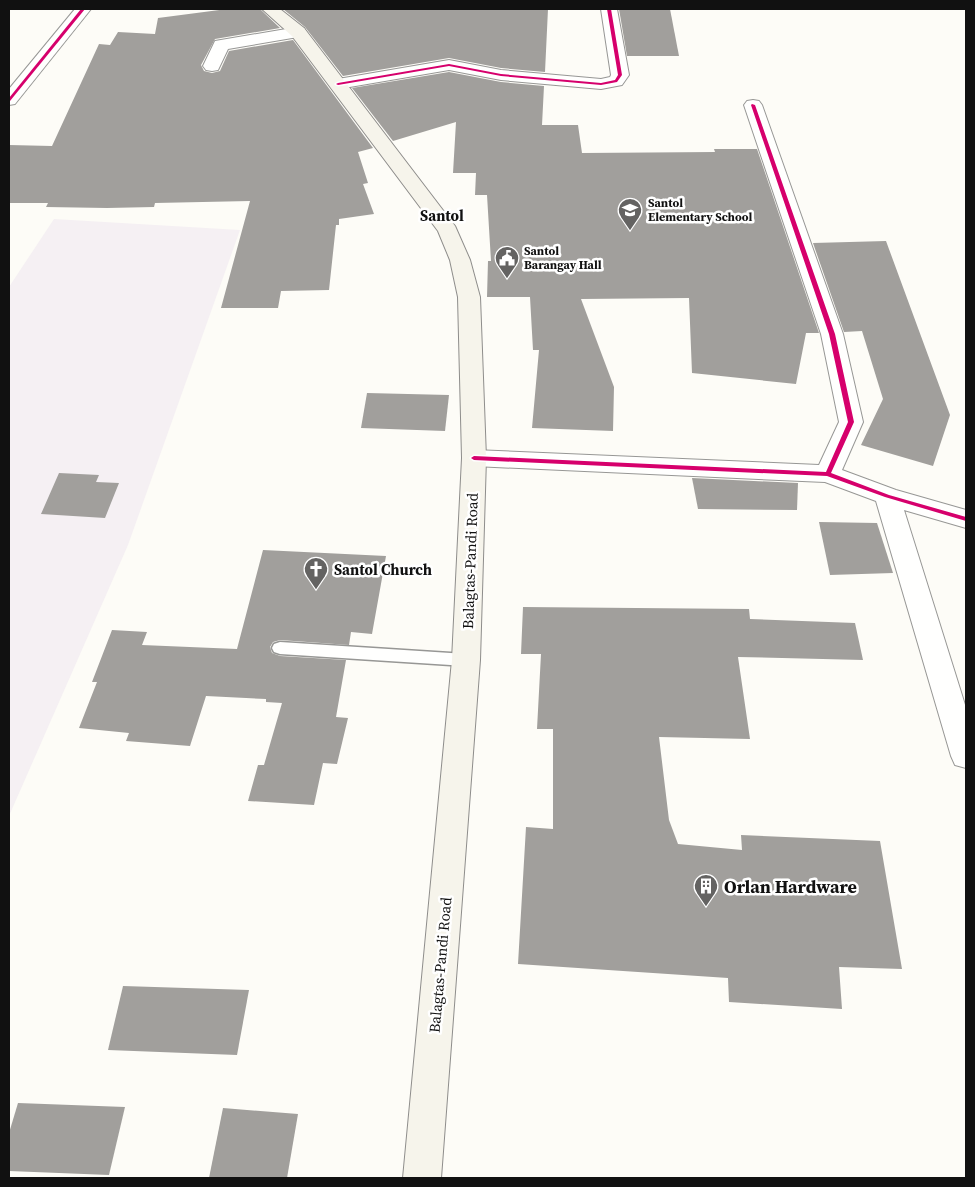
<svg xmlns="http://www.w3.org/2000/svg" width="975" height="1187" font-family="'Source Serif 4',serif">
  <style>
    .industrial { fill: #f5f0f3 }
    .building { fill: #a19f9c }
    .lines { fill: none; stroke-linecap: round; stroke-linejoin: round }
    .lane-casing { stroke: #979795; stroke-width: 3 }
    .street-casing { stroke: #979795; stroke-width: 2 }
    .secondary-casing { stroke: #8e8d8b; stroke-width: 2 }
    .lane { fill: #fffffe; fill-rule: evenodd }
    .street { fill: #fffffe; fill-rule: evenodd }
    .secondary { fill: #f6f4eb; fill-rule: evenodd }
    .cycleway-casing { stroke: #fff; stroke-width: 3 }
    .cycleway { fill: #d6006c; fill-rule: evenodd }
    .labels { text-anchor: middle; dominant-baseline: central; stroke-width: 5; stroke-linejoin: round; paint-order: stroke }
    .far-poi-label { font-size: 12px; font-weight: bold; fill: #111; stroke: #fff; text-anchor: start }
    .far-quarter-label { font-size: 15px; font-weight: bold; fill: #111; stroke: #fff }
    .street-label { font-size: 15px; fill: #111; stroke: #fff }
    .poi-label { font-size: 15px; font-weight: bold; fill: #111; stroke: #fff; text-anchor: start }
    .near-poi-label { font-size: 18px; font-weight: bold; fill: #111; stroke: #fff; text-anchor: start }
  </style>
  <rect width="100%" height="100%" fill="#fdfcf7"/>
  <path class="industrial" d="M54 219 240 230 128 545 9 816V287Z"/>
  <g class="building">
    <path d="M227 9H260L280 28 215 39 201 65 204 71 212 73 220 71 229 51 293 40 373 148 358 152 368 183 363 184 374 214 339 219V225H336L329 290 281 291 278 308H221L250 201 155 203 154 207 107 208 46 207 48 203H9V145L52 146 99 44 110 45 118 32 155 34 158 18Z"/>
    <path d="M283 9H548L545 72 501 68 449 58 343 76 305 27Z"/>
    <path d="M619 9H670L679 56H627Z"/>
    <path d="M449 72 501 82 544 86 542 125H578L582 153 715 152 714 149H757L819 333H806L796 384 692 373 689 298 581 299 614 387 613 431 532 428 539 350H533L530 297H487L488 261H491L487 195H475L476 173H453L456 122 393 141 352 88Z"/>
    <path d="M886 241 950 415 933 466 861 445 883 399 862 331 844 332 813 243Z"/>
    <path d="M367 393 449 395 445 431 361 428Z"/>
    <path d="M59 473 99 475 96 482 119 483 105 518 41 514Z"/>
    <path d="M692 478 798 483 797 510 698 509Z"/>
    <path d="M819 522 877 523 893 573 830 575Z"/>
    <path d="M263 550 386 556 372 634 351 632 349 645 280 640 273 642 270 647 272 653 280 656 346 660 336 717 348 718 337 764 323 763 314 805 248 801 258 765H264L282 703 266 702V699L206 696 190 746 126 741 129 733 79 728 97 682H92L112 630 147 632 142 645 237 649Z"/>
    <path d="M523 607 749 609 750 619 855 623 863 660 738 657 750 739 659 737 669 820 678 844 742 850 741 835 880 841 902 969 839 967 842 1009 729 1002 728 978 518 964 526 827 553 829V729H537L541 654H521Z"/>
    <path d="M123 986 249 990 237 1055 108 1050Z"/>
    <path d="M18 1103 125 1107 109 1175 9 1171V1133Z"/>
    <path d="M223 1108 298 1114 287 1178H209Z"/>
  </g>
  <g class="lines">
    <g class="lane-casing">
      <path id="lane" d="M280 642 466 654 472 655 475 660 472 665 466 666 280 654 274 652 272 648 274 644Z"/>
    </g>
    <g class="street-casing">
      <g id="street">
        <path d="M75 9H91L15 104 9 105V89Z"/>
        <path d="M601 9H617L629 75 622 85 601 89 501 80 449 70 338 89 332 88 329 84 332 80 338 79 449 60 501 70 601 79 610 77 611 75Z"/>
        <path d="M298 27 304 28 306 32 304 36 228 49 218 70 212 71 206 70 203 66 215 41Z"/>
        <path d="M753 100 759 101 762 105 843 334 863 422 842 470 896 490 966 510V528L904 510 966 708V768L955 765 951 756 876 501 825 482 474 466 465 464 462 458 465 452 474 450 819 465 839 422 821 334 744 105 747 101Z"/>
      </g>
    </g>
    <g class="secondary-casing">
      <path id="secondary" d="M262 9H280L304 28 455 226 470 260 480 297 486 458 480 660 441 1178H403L452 660 462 458 458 297 450 260 438 231 292 36Z"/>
    </g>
    <use href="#lane" class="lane"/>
    <use href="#street" class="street"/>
    <use href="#secondary" class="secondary"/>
    <g class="cycleway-casing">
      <g id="cycleway">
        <path d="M81 9H85L10 101H9V98Z"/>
        <path d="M607 9H611L622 75 617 82 601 85 501 76 449 66 338 85 336 84 338 83 449 64 501 74 601 83 615 80 618 75Z"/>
        <path d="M752 104 755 105 835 334 854 422 831 473 889 495 966 517V521L885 497 827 476 474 460 471 458 474 456 826 472 848 422 829 334 751 105Z"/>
      </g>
    </g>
    <use href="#cycleway" class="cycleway"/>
  </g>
  <defs>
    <g id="school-pin" transform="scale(1.25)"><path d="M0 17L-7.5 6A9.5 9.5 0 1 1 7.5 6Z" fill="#646362" stroke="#fff"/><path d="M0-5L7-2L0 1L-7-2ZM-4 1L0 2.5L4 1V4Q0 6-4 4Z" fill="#fff"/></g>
    <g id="civic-pin" transform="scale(1.25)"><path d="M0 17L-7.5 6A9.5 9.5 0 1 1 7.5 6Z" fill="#646362" stroke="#fff"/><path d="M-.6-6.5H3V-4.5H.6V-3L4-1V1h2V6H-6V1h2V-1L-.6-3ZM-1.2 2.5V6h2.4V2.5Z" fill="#fff"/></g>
    <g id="church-pin" transform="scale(1.25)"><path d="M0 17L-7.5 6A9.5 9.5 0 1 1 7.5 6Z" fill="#646362" stroke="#fff"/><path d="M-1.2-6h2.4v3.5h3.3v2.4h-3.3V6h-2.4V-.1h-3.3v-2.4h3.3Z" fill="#fff"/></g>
    <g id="building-pin" transform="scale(1.25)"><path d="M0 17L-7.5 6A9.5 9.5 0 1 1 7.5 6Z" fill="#646362" stroke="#fff"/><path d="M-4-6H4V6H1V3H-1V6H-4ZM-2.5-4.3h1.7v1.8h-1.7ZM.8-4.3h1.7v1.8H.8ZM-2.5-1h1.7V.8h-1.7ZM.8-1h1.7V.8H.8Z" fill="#fff"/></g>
  </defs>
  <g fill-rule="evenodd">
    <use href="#school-pin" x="630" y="210"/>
    <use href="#civic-pin" x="507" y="258"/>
    <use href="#church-pin" x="316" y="569"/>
    <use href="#building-pin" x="706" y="886"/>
  </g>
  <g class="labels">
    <g class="far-poi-label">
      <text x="648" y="203">Santol<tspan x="648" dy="14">Elementary School</tspan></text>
      <text x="524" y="251">Santol<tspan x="524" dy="14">Barangay Hall</tspan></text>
    </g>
    <g class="far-quarter-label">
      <text x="442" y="215">Santol</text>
    </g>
    <g class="street-label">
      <text transform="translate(470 561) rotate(-88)">Balagtas-Pandi Road</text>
      <text transform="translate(440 965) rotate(-85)">Balagtas-Pandi Road</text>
    </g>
    <g class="poi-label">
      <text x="334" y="569">Santol Church</text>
    </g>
    <g class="near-poi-label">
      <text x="724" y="886">Orlan Hardware</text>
    </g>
  </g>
  <rect width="975" height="1187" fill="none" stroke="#111111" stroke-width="20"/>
</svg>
